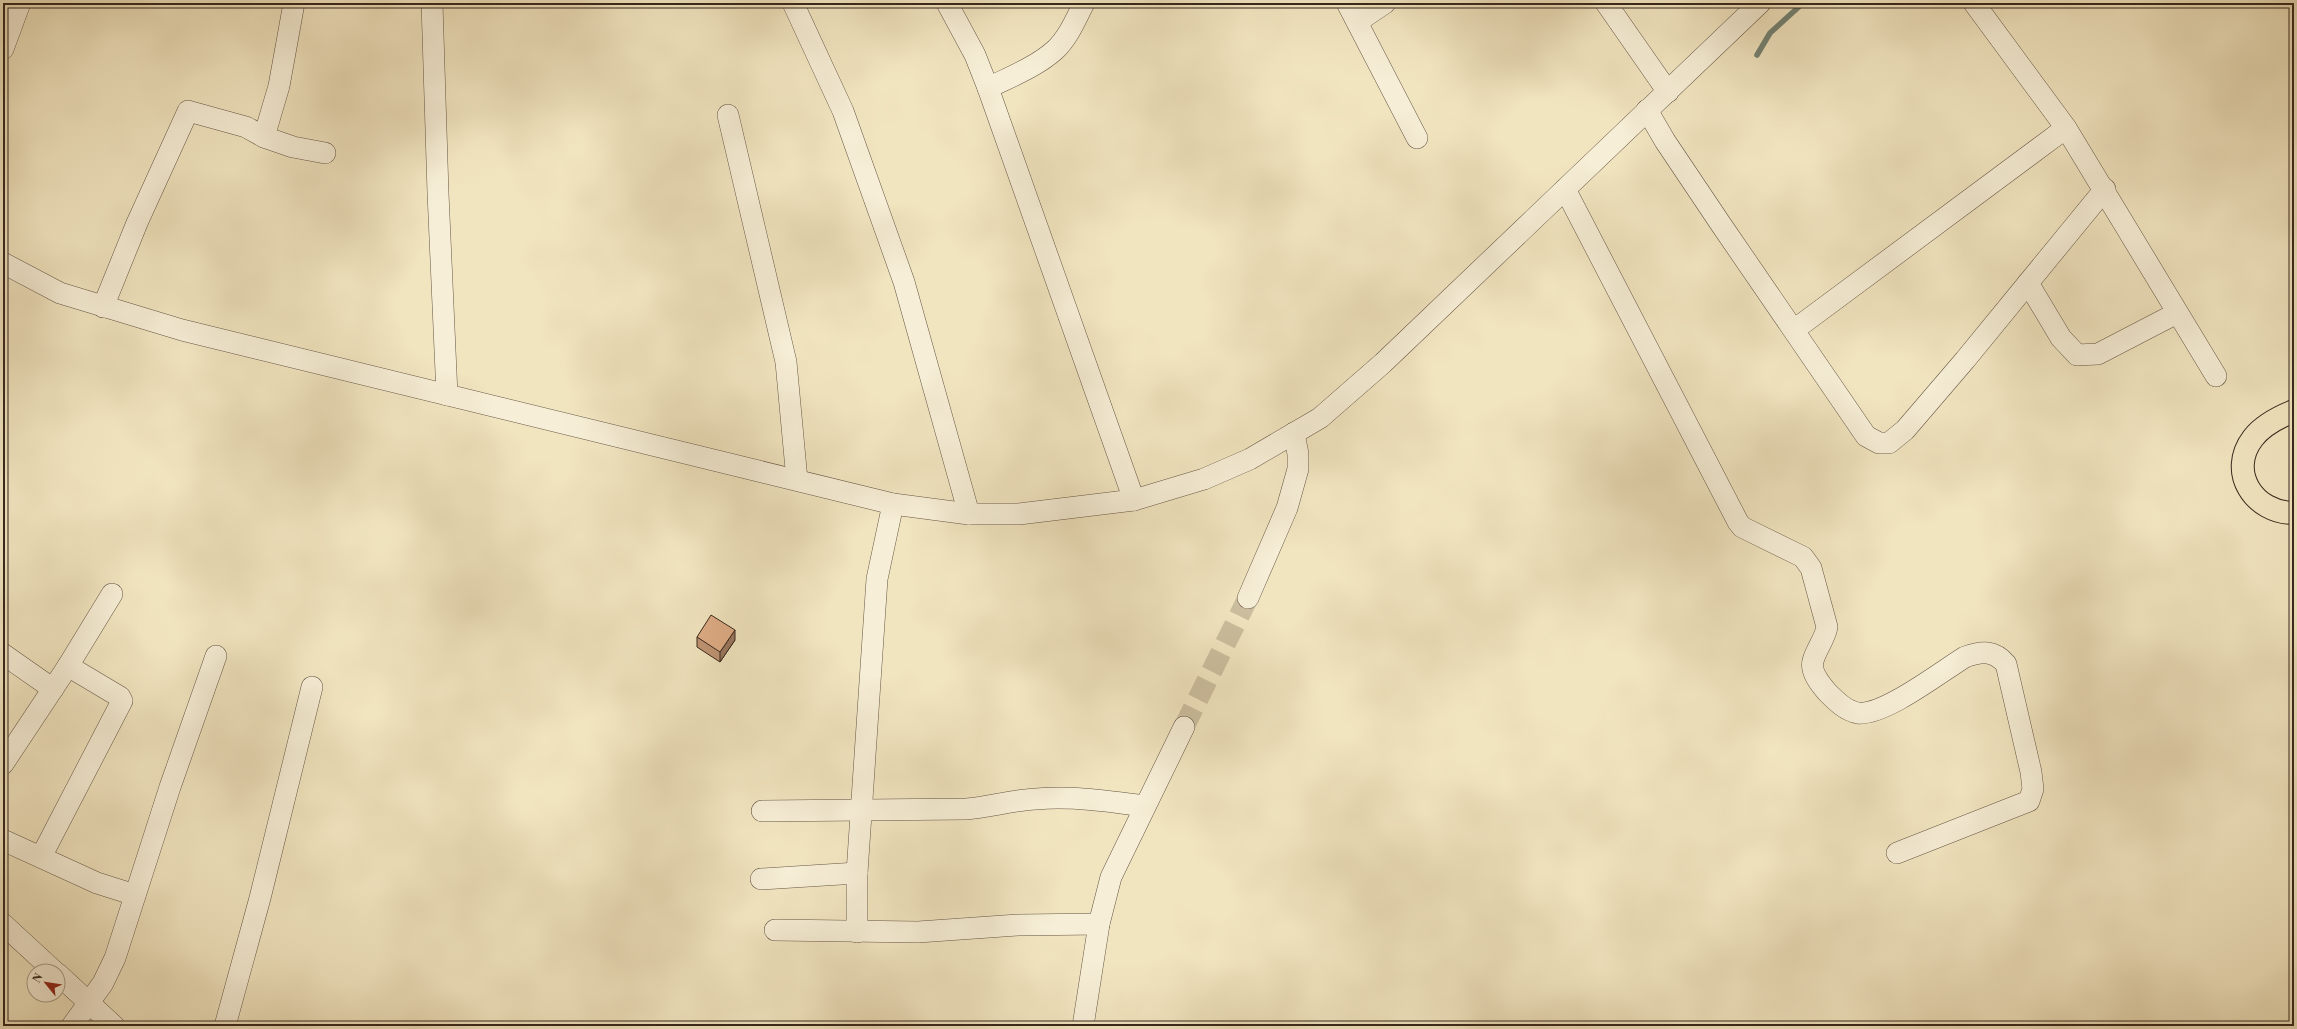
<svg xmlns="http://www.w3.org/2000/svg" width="2297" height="1029" font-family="'Libre Bodoni',serif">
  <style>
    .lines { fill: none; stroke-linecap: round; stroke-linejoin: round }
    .stream { stroke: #738274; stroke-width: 5.5 }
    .minor-tunnel { stroke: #ccbf9f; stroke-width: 21; stroke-dasharray: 21 10; stroke-linecap: butt }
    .minor-casing { stroke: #665645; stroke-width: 22 }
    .primary-casing { stroke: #37271c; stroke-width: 24 }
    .minor { stroke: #f6eed6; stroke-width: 21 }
    .primary { stroke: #f1e5c0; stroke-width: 22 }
    .wall { fill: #bf9473; stroke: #37271c }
    .shaded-wall { fill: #9b785e; stroke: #37271c }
    .building { fill: #deac86; stroke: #37271c }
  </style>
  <rect width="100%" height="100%" fill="#f1e5c0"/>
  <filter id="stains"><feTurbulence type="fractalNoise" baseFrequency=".005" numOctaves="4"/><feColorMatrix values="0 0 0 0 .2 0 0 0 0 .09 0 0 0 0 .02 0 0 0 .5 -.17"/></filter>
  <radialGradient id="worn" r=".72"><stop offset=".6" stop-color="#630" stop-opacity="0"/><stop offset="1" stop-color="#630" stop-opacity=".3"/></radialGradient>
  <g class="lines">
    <path class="stream" d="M1757 55 1770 33 1803 3"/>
    <path class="minor-tunnel" d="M1184 727 1248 598"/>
    <g class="minor-casing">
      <g id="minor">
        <path d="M432 3 438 193 447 395"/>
        <path d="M793 3 843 111 904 282 969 514"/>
        <path d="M947 3 975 55 988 88 1134 500"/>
        <path d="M1347 3 1417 138"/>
        <path d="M1606 3 1668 92"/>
        <path d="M1974 3 2066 128 2216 376"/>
        <path d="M1357 22 1385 3"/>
        <path d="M3 49 20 3"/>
        <path d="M988 88C1010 77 1036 67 1055 50 1068 38 1076 19 1084 3"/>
        <path d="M1647 110 1665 141 1720 223 1866 436 1879 443H1889L1905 430 1965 360 2105 189"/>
        <path d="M728 115 786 362 797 480"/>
        <path d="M264 137 279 86 294 3"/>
        <path d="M1565 189 1738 522 1742 527 1803 557 1811 568 1827 627C1825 639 1816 649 1813 661 1810 672 1821 685 1828 693 1836 701 1846 711 1858 713 1884 716 1942 671 1965 657 1982 651 1994 650 2006 664L2031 772 2033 789 2029 801 1897 853"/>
        <path d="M3 263 60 293 182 330 893 504 969 514H1019L1134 500 1204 479 1250 459 1320 418 1383 363 1760 3"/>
        <path d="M2028 283 2061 338 2077 355 2098 354 2177 313"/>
        <path d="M103 307 137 223 188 111 246 127 264 137 293 147 325 153"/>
        <path d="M1794 330 2066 128"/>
        <path d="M1248 598 1287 508 1298 469V454L1294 433"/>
        <path d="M3 654 53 689"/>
        <path d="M3 764 68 666 112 594"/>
        <path d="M762 811 966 809C990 807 1013 800 1036 799 1072 796 1108 801 1144 806"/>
        <path d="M3 840 97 883 135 895"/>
        <path d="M41 857 122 701 120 697 68 666"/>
        <path d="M761 879 857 873"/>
        <path d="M3 924 54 971"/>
        <path d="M775 930 918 932 1018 925 1099 924"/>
        <path d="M857 932V873L877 579 893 504"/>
        <path d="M58 974 114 1026"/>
        <path d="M72 1026 103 983 115 958 170 787 216 656"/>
        <path d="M225 1026 260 898 312 687"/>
        <path d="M1083 1026 1099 924 1111 877 1184 727"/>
      </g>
    </g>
    <g class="primary-casing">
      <path id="primary" d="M2294 411C2279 417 2263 425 2253 438 2227 472 2254 513 2294 513"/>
    </g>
    <use href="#minor" class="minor"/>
    <use href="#primary" class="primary"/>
  </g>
  <path class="wall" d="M697 637 735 640 720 662 697 647Z"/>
  <path class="shaded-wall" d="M735 630V640L720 662V652Z"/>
  <path class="building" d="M711 615 735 630 720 652 697 637Z"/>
  <rect width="2297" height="1029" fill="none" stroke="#f1e5c0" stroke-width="16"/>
  <rect x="4" y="4" width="2289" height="1021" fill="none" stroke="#37271c" stroke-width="2"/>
  <rect x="8" y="8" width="2281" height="1013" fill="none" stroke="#37271c"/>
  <g transform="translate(46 983) rotate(300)"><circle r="19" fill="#f6eed6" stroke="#aa9e8c"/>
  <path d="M0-3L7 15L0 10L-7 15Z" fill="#8f2418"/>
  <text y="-6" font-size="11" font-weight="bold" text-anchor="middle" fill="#37271c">N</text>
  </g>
  <rect width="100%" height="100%" filter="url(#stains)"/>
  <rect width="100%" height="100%" fill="url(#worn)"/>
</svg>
